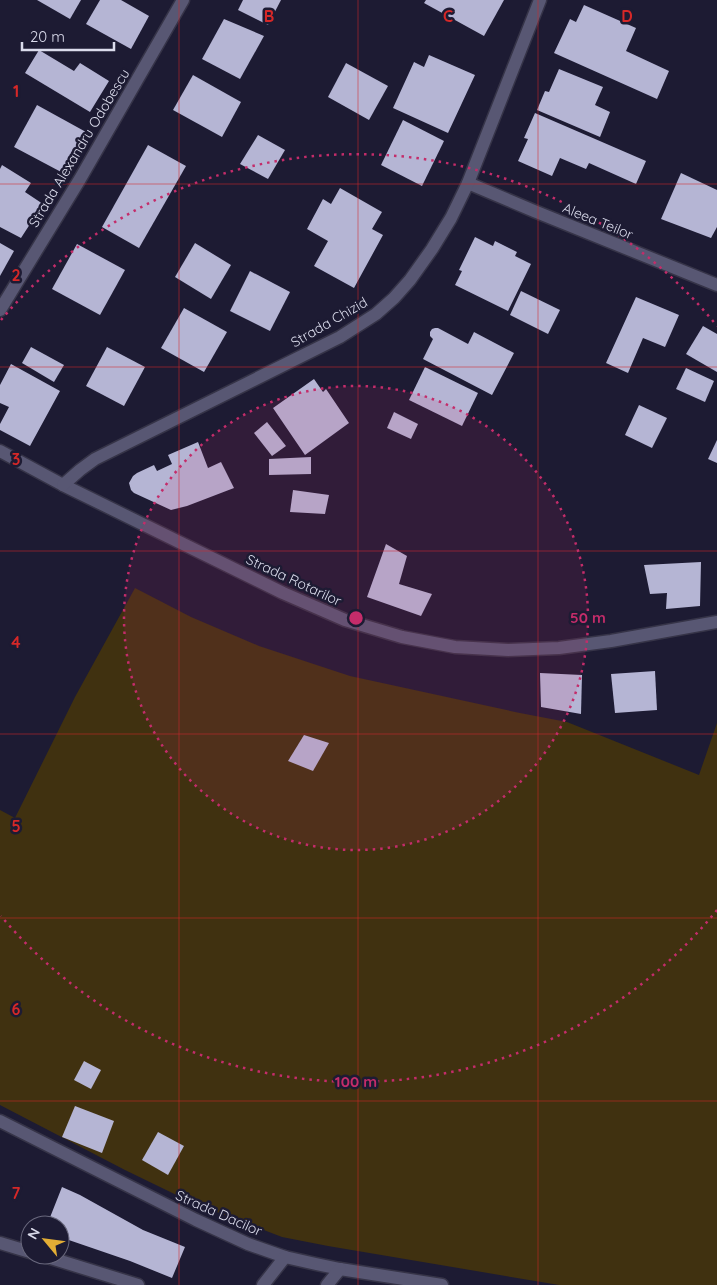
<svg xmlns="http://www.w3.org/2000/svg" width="717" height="1285" font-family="Quicksand,sans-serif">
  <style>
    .green { fill: #403110 }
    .building { fill: #b5b5d4 }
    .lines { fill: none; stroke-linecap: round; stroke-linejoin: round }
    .minor-casing { stroke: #363448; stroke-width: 15 }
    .minor { stroke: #585773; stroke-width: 12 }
    .grid { fill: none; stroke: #d62828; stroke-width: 1; stroke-opacity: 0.55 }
    .ring { fill: none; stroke: #c42c6a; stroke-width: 2.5; stroke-dasharray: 2.5 5 }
    .labels { text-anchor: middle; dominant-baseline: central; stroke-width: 5; stroke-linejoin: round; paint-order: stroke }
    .street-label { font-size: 14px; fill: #dbdcec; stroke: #1d1b33 }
    .grid-label { font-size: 16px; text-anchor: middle; font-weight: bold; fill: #d62828; stroke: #1d1b33; stroke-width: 5; stroke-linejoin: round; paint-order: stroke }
    .centre { fill: #c42c6a; stroke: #1d1b33; stroke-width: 2.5 }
    .ring-label { font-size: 15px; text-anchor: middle; font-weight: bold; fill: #c42c6a; stroke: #1d1b33; stroke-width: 5; stroke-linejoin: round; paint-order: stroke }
  </style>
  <rect width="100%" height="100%" fill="#1d1b33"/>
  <path class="green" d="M135 588 191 617 259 646 350 676 520 713 567 722 699 775 717 723V1285H559L328 1246 282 1237 193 1203 125 1170 0 1105V810L15 818 75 697Z"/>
  <g class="building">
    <path d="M37 0H81L70 19Z"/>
    <path d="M100 0H121L149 16 131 49 86 24Z"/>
    <path d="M243 0H281L268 25 238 10Z"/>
    <path d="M426 0H504L484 36 424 3Z"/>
    <path d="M584 5 636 28 626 51 669 71 657 99 554 53 570 19 576 22Z"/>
    <path d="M224 19 264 36 240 79 202 59Z"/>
    <path d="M39 50 74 71 80 63 109 81 90 112 25 73Z"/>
    <path d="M429 55 475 75 448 133 393 108 414 62 424 67Z"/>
    <path d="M346 63 388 86 369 120 328 97Z"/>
    <path d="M559 69 603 87 595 105 610 112 600 137 537 110 545 91 549 92Z"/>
    <path d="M193 75 241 102 222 137 173 110Z"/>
    <path d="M37 105 86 132 63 173 14 147Z"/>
    <path d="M535 113 646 161 636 184 589 163 586 169 560 158 552 176 518 161 528 139 524 138Z"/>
    <path d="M403 120 444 141 422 186 381 165Z"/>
    <path d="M258 135 285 150 268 179 240 164Z"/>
    <path d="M148 145 186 166 139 248 102 227Z"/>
    <path d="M2 165 31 183 25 192 43 204 21 238 0 227V169Z"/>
    <path d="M681 173 717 190V227L711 238 661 219Z"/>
    <path d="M340 188 382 212 372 229 383 235 354 288 314 266 328 241 307 229 323 199 331 204Z"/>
    <path d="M475 237 493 246 495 241 517 252 515 256 531 264 508 311 455 285 462 271 459 270Z"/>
    <path d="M0 243 14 251 0 276Z"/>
    <path d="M195 243 231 265 211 299 175 277Z"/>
    <path d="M77 244 125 270 100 315 52 289Z"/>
    <path d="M250 271 290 292 270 331 230 311Z"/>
    <path d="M521 291 560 310 548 334 510 315Z"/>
    <path d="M636 297 679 315 665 347 643 338 628 373 606 363Z"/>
    <path d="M184 308 227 332 204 372 161 348Z"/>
    <path d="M703 326 717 334V372L686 354Z"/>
    <path d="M435 328H438L468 344 474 332 514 353 492 395 423 359 433 339 430 336V332L432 329Z"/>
    <path d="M31 347 64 365 54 382 22 363Z"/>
    <path d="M107 347 145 367 124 406 86 386Z"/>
    <path d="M11 364 60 391 30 446 0 430V424L9 407 0 403V385Z"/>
    <path d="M425 367 478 393 462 426 409 400Z"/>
    <path d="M686 368 714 381 705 402 676 389Z"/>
    <path d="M314 379 323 392 326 389 349 423 305 455 273 408Z"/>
    <path d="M639 405 667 418 652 448 625 435Z"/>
    <path d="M394 412 418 424 411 439 387 428Z"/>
    <path d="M267 422 286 446 272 456 254 433Z"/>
    <path d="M717 440V463L708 459Z"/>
    <path d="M198 442 208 468 221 462 234 488 187 506 171 510 134 493 131 490 129 483 133 476 137 473 154 465 157 471 172 464 168 455Z"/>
    <path d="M311 457V474L269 475V459Z"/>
    <path d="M293 490 329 495 325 514 290 512Z"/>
    <path d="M386 544 407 556 399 584 432 594 421 616 367 597Z"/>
    <path d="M701 562 700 606 666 609 667 593 650 594 644 565Z"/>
    <path d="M655 671 657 710 615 713 611 674Z"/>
    <path d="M540 673 582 675 581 714 541 707Z"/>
    <path d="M304 735 329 743 313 771 288 761Z"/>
    <path d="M84 1061 101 1070 91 1089 74 1080Z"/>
    <path d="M75 1106 114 1121 102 1153 62 1137Z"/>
    <path d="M158 1132 184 1146 168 1175 142 1160Z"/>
    <path d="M62 1187 80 1195 143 1230 185 1247 172 1278 130 1261 60 1237V1225H47Z"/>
  </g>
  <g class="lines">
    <g class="minor-casing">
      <g id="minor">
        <path d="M468 183 534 211 717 285"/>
        <path d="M0 310 80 179 183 0"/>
        <path d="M0 451 63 485 283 593 345 620 402 637 455 647 508 650 559 648 611 641 717 622"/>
        <path d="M63 485 80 470 95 459 340 337 376 314 394 298 410 280 432 249 451 218 468 183 540 0"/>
        <path d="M0 1121 196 1220 248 1244 285 1257 316 1264 340 1269 442 1285"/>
        <path d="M0 1243 30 1252"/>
        <path d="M41 1255 138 1285"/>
        <path d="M263 1285 285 1257"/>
        <path d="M327 1285 340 1269"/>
      </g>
    </g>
    <use href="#minor" class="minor"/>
  </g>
  <path class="grid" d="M179 0V1285M358 0V1285M538 0V1285M0 184H717M0 367H717M0 551H717M0 734H717M0 918H717M0 1101H717"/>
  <circle cx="356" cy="618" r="232" fill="#c42c6a" fill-opacity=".12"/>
  <g class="ring">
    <circle cx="356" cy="618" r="232"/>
    <path d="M717 910A464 464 0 0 1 1 916M1 320A464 464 0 0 1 717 326"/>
  </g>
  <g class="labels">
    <g class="street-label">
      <text transform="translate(79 148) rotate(-59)">Strada Alexandru Odobescu</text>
      <text transform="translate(598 221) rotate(22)">Aleea Teilor</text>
      <text transform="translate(329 322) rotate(-30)">Strada Chizid</text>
      <text transform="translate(294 580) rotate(25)">Strada Rotarilor</text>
      <text transform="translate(219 1213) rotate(24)">Strada Dacilor</text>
    </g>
  </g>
  <g class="grid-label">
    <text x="269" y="22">B</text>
    <text x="448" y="22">C</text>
    <text x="627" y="22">D</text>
    <text x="16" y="97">1</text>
    <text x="16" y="281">2</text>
    <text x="16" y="465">3</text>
    <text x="16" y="648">4</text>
    <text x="16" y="832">5</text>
    <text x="16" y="1015">6</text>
    <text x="16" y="1199">7</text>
  </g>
  <circle cx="356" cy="618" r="8" class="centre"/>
  <g class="ring-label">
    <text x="588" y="623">50 m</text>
    <text x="356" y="1087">100 m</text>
  </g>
  <g transform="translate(45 1240) rotate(299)"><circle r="24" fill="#1d1b33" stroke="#69687d"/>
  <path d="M0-4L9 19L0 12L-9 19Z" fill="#e3ae35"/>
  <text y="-8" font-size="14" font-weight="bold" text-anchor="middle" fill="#dbdcec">N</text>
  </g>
  <path d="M22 42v8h92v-8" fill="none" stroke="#dbdcec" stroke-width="2.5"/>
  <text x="30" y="42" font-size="15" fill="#dbdcec" stroke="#1d1b33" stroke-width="4" paint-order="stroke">20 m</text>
</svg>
